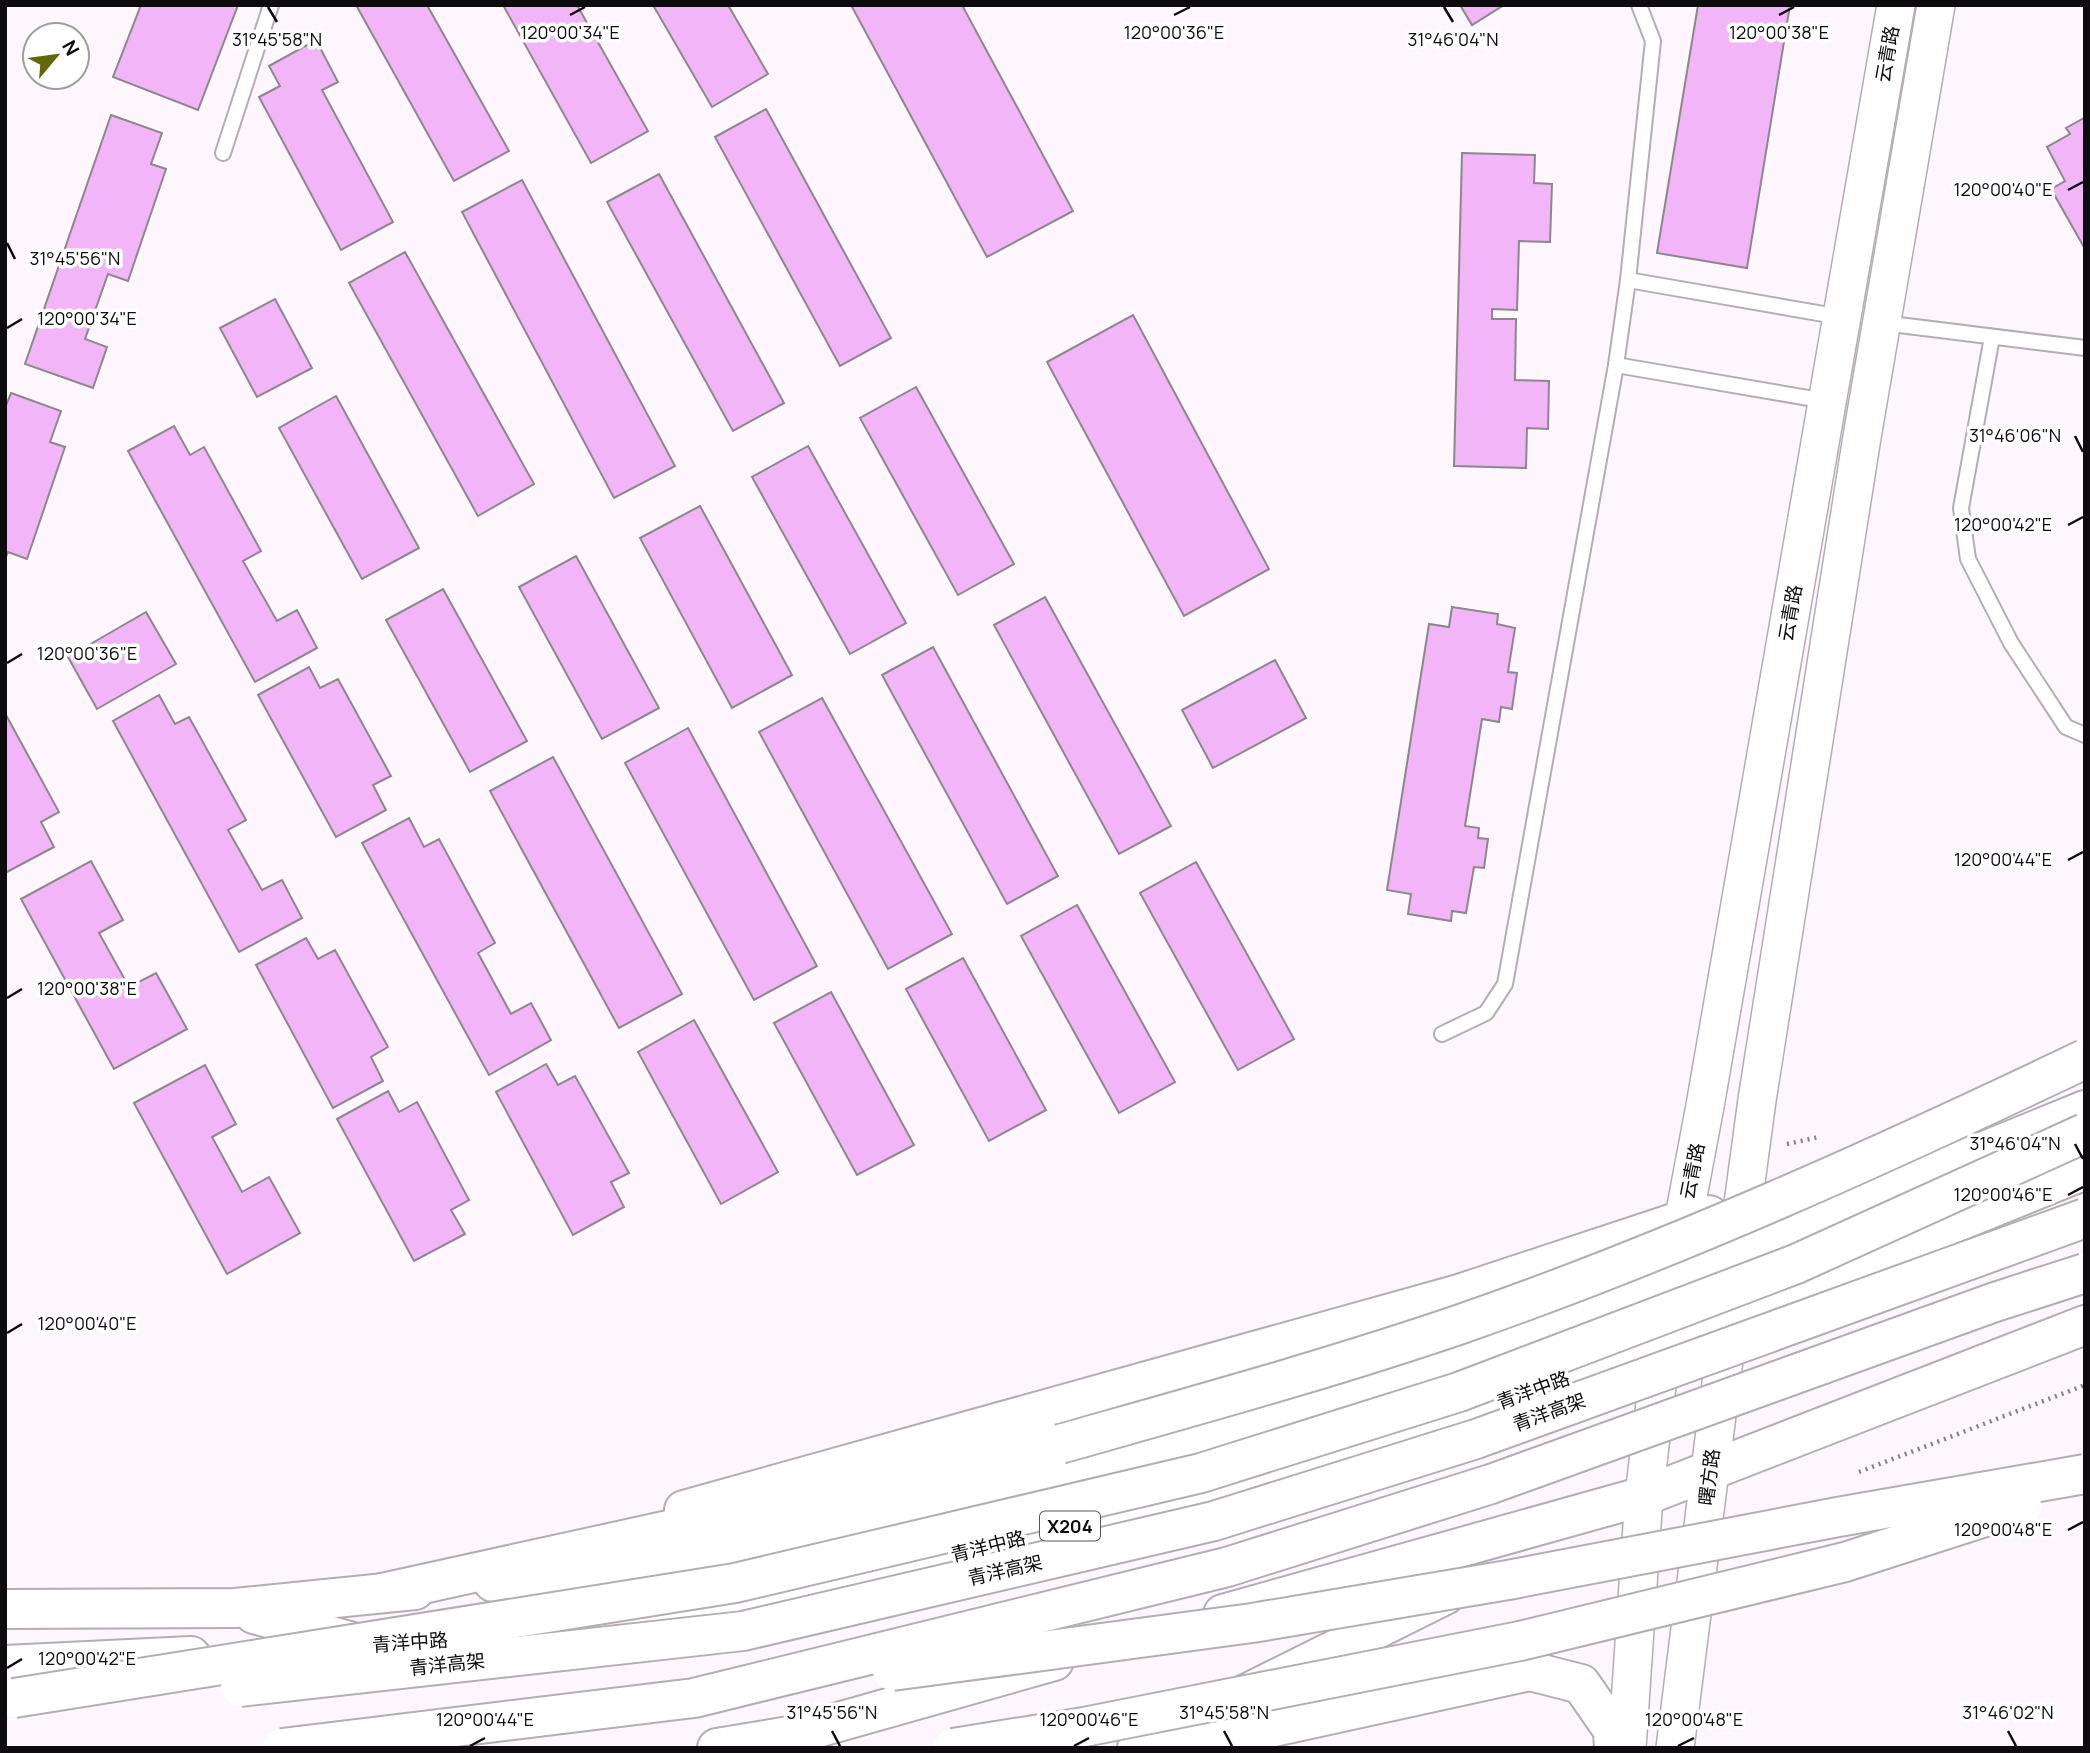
<svg xmlns="http://www.w3.org/2000/svg" width="2090" height="1753" font-family="Manrope,'Noto Sans SC',sans-serif">
  <style>
    .building { fill: #f2b5f7; stroke: #8d878d; stroke-width: 2 }
    .lines { fill: none; stroke-linecap: round; stroke-linejoin: round }
    .service-casing { stroke: #b4adb4; stroke-width: 18 }
    .tertiary-casing { stroke: #b4adb4; stroke-width: 40 }
    .primary-casing { stroke: #b4adb4; stroke-width: 42 }
    .trunk-casing { stroke: #b4adb4; stroke-width: 42 }
    .path { stroke: #858085; stroke-width: 4.5; stroke-dasharray: 2 5; stroke-linecap: butt }
    .service { stroke: #fff; stroke-width: 14 }
    .tertiary { stroke: #fff; stroke-width: 37 }
    .primary { stroke: #fff; stroke-width: 38 }
    .trunk { stroke: #fff; stroke-width: 38 }
    .trunk-bridge-casing { stroke: #b4adb4; stroke-width: 42; stroke-linecap: butt }
    .trunk-bridge { stroke: #fff; stroke-width: 38 }
    .ticks { fill: none; stroke: #0d0b0e; stroke-width: 2.5 }
    .labels { text-anchor: middle; dominant-baseline: central; stroke-width: 7; stroke-linejoin: round; paint-order: stroke }
    .shield { fill: #fff; stroke: #565456; stroke-width: 2 }
    .shield-label { font-size: 18px; font-weight: bold; fill: #0d0b0e }
    .street-label { font-size: 19px; fill: #0d0b0e; stroke: #fff }
    .ticks-label { font-size: 18px; text-anchor: middle; fill: #0d0b0e; stroke: #fff; stroke-width: 7; stroke-linejoin: round; paint-order: stroke }
  </style>
  <rect width="100%" height="100%" fill="#fdf6fd"/>
  <g class="building">
    <path d="M141 5H238L198 110 113 77Z"/>
    <path d="M356 5H427L509 151 454 181Z"/>
    <path d="M503 5H577L648 131 591 163Z"/>
    <path d="M653 5H728L768 74 712 107Z"/>
    <path d="M851 5H962L1073 211 987 257Z"/>
    <path d="M1460 5H1504L1472 25Z"/>
    <path d="M1698 5H1790L1747 268 1657 253Z"/>
    <path d="M316 40 338 82 322 90 393 222 341 250 259 97 280 86 269 66Z"/>
    <path d="M766 109 891 338 840 366 715 137Z"/>
    <path d="M111 115 162 133 151 164 166 169 128 281 108 274 85 339 107 347 93 388 25 364Z"/>
    <path d="M2084 118 2085 119V249L2051 189 2065 181 2047 147 2070 134 2066 128Z"/>
    <path d="M1462 153 1535 155 1534 183 1552 184 1550 242 1519 241 1517 310 1492 309V319H1516L1515 380 1549 381 1548 429 1527 428 1526 468 1454 466Z"/>
    <path d="M659 174 784 403 733 431 607 202Z"/>
    <path d="M522 180 675 466 614 498 462 212Z"/>
    <path d="M405 252 534 484 478 516 349 283Z"/>
    <path d="M275 299 312 368 257 397 220 328Z"/>
    <path d="M1133 315 1269 569 1184 616 1047 362Z"/>
    <path d="M916 387 1014 564 958 595 860 418Z"/>
    <path d="M11 393 61 411 50 442 65 447 27 559 8 552 5 559V408Z"/>
    <path d="M336 396 419 548 362 579 279 428Z"/>
    <path d="M174 426 190 455 204 447 261 551 243 561 277 621 297 610 317 648 255 682 128 451Z"/>
    <path d="M808 446 906 623 850 654 752 477Z"/>
    <path d="M700 506 792 675 732 708 640 538Z"/>
    <path d="M576 556 659 708 602 739 519 587Z"/>
    <path d="M443 589 527 741 470 772 386 620Z"/>
    <path d="M1045 597 1171 826 1119 854 994 625Z"/>
    <path d="M1452 607 1498 614 1497 624 1515 628 1508 672 1517 673 1512 709 1501 707 1499 722 1482 719 1465 826 1479 828 1478 838 1488 839 1484 868 1474 867 1466 913 1452 911 1451 921 1408 914 1411 894 1387 890 1429 624 1449 627Z"/>
    <path d="M146 612 176 664 97 709 68 657Z"/>
    <path d="M933 647 1058 876 1007 904 882 675Z"/>
    <path d="M1275 660 1306 718 1213 768 1182 710Z"/>
    <path d="M309 667 320 688 338 679 391 776 373 785 386 810 336 837 258 695Z"/>
    <path d="M159 695 175 724 189 717 246 820 228 830 262 890 282 880 302 918 239 952 113 721Z"/>
    <path d="M822 698 952 934 888 969 759 732Z"/>
    <path d="M6 715 59 812 41 822 54 847 5 873Z"/>
    <path d="M688 728 817 966 754 1000 625 763Z"/>
    <path d="M553 757 682 994 619 1028 490 791Z"/>
    <path d="M409 818 424 847 439 839 495 943 478 953 511 1014 531 1003 551 1040 489 1075 362 843Z"/>
    <path d="M91 861 123 920 99 933 129 987 156 973 187 1029 114 1069 21 899Z"/>
    <path d="M1196 862 1294 1039 1238 1070 1140 893Z"/>
    <path d="M1077 905 1175 1082 1119 1113 1021 936Z"/>
    <path d="M306 938 318 959 335 950 388 1047 371 1057 383 1081 333 1108 256 965Z"/>
    <path d="M963 958 1046 1110 989 1141 906 989Z"/>
    <path d="M831 992 914 1145 857 1175 774 1023Z"/>
    <path d="M694 1020 778 1172 721 1204 638 1052Z"/>
    <path d="M546 1064 558 1085 575 1076 629 1173 611 1182 624 1207 573 1235 496 1092Z"/>
    <path d="M205 1065 236 1124 212 1137 242 1192 269 1177 300 1233 227 1274 134 1103Z"/>
    <path d="M388 1091 399 1112 417 1102 469 1200 451 1210 465 1234 414 1261 337 1119Z"/>
  </g>
  <g class="lines">
    <g class="service-casing">
      <g id="service">
        <path d="M223 153 271 5"/>
        <path d="M1628 280 1841 317"/>
        <path d="M1883 323 2085 348"/>
        <path d="M1992 337 1961 508 1968 559 2011 643 2066 727 2085 735"/>
        <path d="M1616 365 1826 401"/>
        <path d="M1442 1034 1486 1013 1505 984 1616 365 1628 280 1653 41 1639 5"/>
      </g>
    </g>
    <g class="tertiary-casing">
      <g id="tertiary">
        <path d="M1738 1241 1757 1100 1862 437 1936 5"/>
        <path d="M1678 1249 1705 1106 1896 5"/>
        <path d="M1627 1748 1644 1496 1662 1344"/>
        <path d="M1675 1748 1729 1320"/>
      </g>
    </g>
    <g class="primary-casing">
      <g id="primary">
        <path d="M684 1510 1459 1294 1683 1220 1709 1215"/>
        <path d="M493 1582 634 1568 943 1501 1213 1438 1483 1351 1671 1279 2085 1110"/>
        <path d="M5 1609 235 1608 415 1590"/>
        <path d="M254 1614 363 1645"/>
        <path d="M1223 1614 1644 1496 2085 1325"/>
        <path d="M488 1637 605 1629 760 1602 1342 1460 1662 1342 2085 1170"/>
        <path d="M5 1665 191 1656"/>
        <path d="M717 1748 789 1736 1054 1661"/>
        <path d="M1137 1748 1445 1595"/>
        <path d="M1178 1748 1530 1671 1581 1684 1613 1730 1614 1748"/>
      </g>
    </g>
    <g class="trunk-casing">
      <path id="trunk" d="M382 1593 1060 1444"/>
    </g>
    <g class="path">
      <path d="M1787 1144 1819 1137"/>
      <path d="M1859 1472 2085 1385"/>
    </g>
    <use href="#service" class="service"/>
    <use href="#tertiary" class="tertiary"/>
    <use href="#primary" class="primary"/>
    <use href="#trunk" class="trunk"/>
    <g class="trunk-bridge-casing">
      <g id="trunk-bridge">
        <path d="M1060 1444C1194 1406 1329 1369 1461 1324 1674 1250 1881 1156 2085 1059"/>
        <path d="M892 1671 1252 1623 1508 1580 1838 1517 2085 1474"/>
        <path d="M240 1687 743 1631 1214 1521 1476 1439 2085 1218"/>
        <path d="M14 1698 735 1583 1201 1473 1459 1392 1796 1264 2085 1133"/>
        <path d="M282 1748 694 1698 1227 1567 1491 1484 1995 1302 2085 1273"/>
        <path d="M953 1748 1084 1727 1520 1641 1845 1562 2022 1505"/>
      </g>
    </g>
    <use href="#trunk-bridge" class="trunk-bridge"/>
  </g>
  <path class="ticks" d="M268 7 277 22M1444 7 1453 22M570 15 585 7M1174 15 1190 7M1779 15 1794 7M2068 190 2083 182M7 243 15 259M7 328 22 319M2075 436 2083 452M2068 525 2083 517M7 663 22 654M2068 860 2083 852M7 998 22 989M2075 1144 2083 1159M2068 1195 2083 1187M7 1333 22 1324M2068 1530 2083 1522M7 1668 22 1659M832 1731 840 1746M1224 1731 1232 1746M2008 1731 2016 1746M470 1746 485 1738M1074 1746 1089 1738M1678 1746 1694 1738"/>
  <g class="labels">
    <rect class="shield" x="1040" y="1511.5" width="60" height="29" rx="5"/>
    <g class="shield-label">
      <text x="1070" y="1526">X204</text>
    </g>
    <g class="street-label">
      <text transform="translate(1887 54) rotate(-80)">云青路</text>
      <text transform="translate(1790 613) rotate(-80)">云青路</text>
      <text transform="translate(1692 1171) rotate(-79)">云青路</text>
      <text transform="translate(1533 1390) rotate(-20)">青洋中路</text>
      <text transform="translate(1549 1412) rotate(-20)">青洋高架</text>
      <text transform="translate(1709 1477) rotate(-83)">曙方路</text>
      <text transform="translate(988 1546) rotate(-14)">青洋中路</text>
      <text transform="translate(1005 1570) rotate(-13)">青洋高架</text>
      <text transform="translate(410 1642) rotate(-4)">青洋中路</text>
      <text transform="translate(447 1664) rotate(-6)">青洋高架</text>
    </g>
  </g>
  <g class="ticks-label">
    <text x="570" y="39">120°00'34"E</text>
    <text x="1174" y="39">120°00'36"E</text>
    <text x="1779" y="39">120°00'38"E</text>
    <text x="277" y="46">31°45'58"N</text>
    <text x="1453" y="46">31°46'04"N</text>
    <text x="2003" y="196">120°00'40"E</text>
    <text x="75" y="265">31°45'56"N</text>
    <text x="87" y="325">120°00'34"E</text>
    <text x="2015" y="442">31°46'06"N</text>
    <text x="2003" y="531">120°00'42"E</text>
    <text x="87" y="660">120°00'36"E</text>
    <text x="2003" y="866">120°00'44"E</text>
    <text x="87" y="995">120°00'38"E</text>
    <text x="2015" y="1150">31°46'04"N</text>
    <text x="2003" y="1201">120°00'46"E</text>
    <text x="87" y="1330">120°00'40"E</text>
    <text x="2003" y="1536">120°00'48"E</text>
    <text x="87" y="1665">120°00'42"E</text>
    <text x="832" y="1719">31°45'56"N</text>
    <text x="1224" y="1719">31°45'58"N</text>
    <text x="2008" y="1719">31°46'02"N</text>
    <text x="485" y="1726">120°00'44"E</text>
    <text x="1089" y="1726">120°00'46"E</text>
    <text x="1694" y="1726">120°00'48"E</text>
  </g>
  <rect width="2090" height="1753" fill="none" stroke="#0d0b0e" stroke-width="14"/>
  <g transform="translate(56 56) rotate(61)"><circle r="33" fill="#ffffff" stroke="#9e9d9f" stroke-width="2"/>
  <path d="M0-5L12 26L0 18L-12 26Z" fill="#616808"/>
  <text y="-10" font-size="19" font-weight="bold" text-anchor="middle" fill="#0d0b0e">N</text>
  </g>
</svg>
